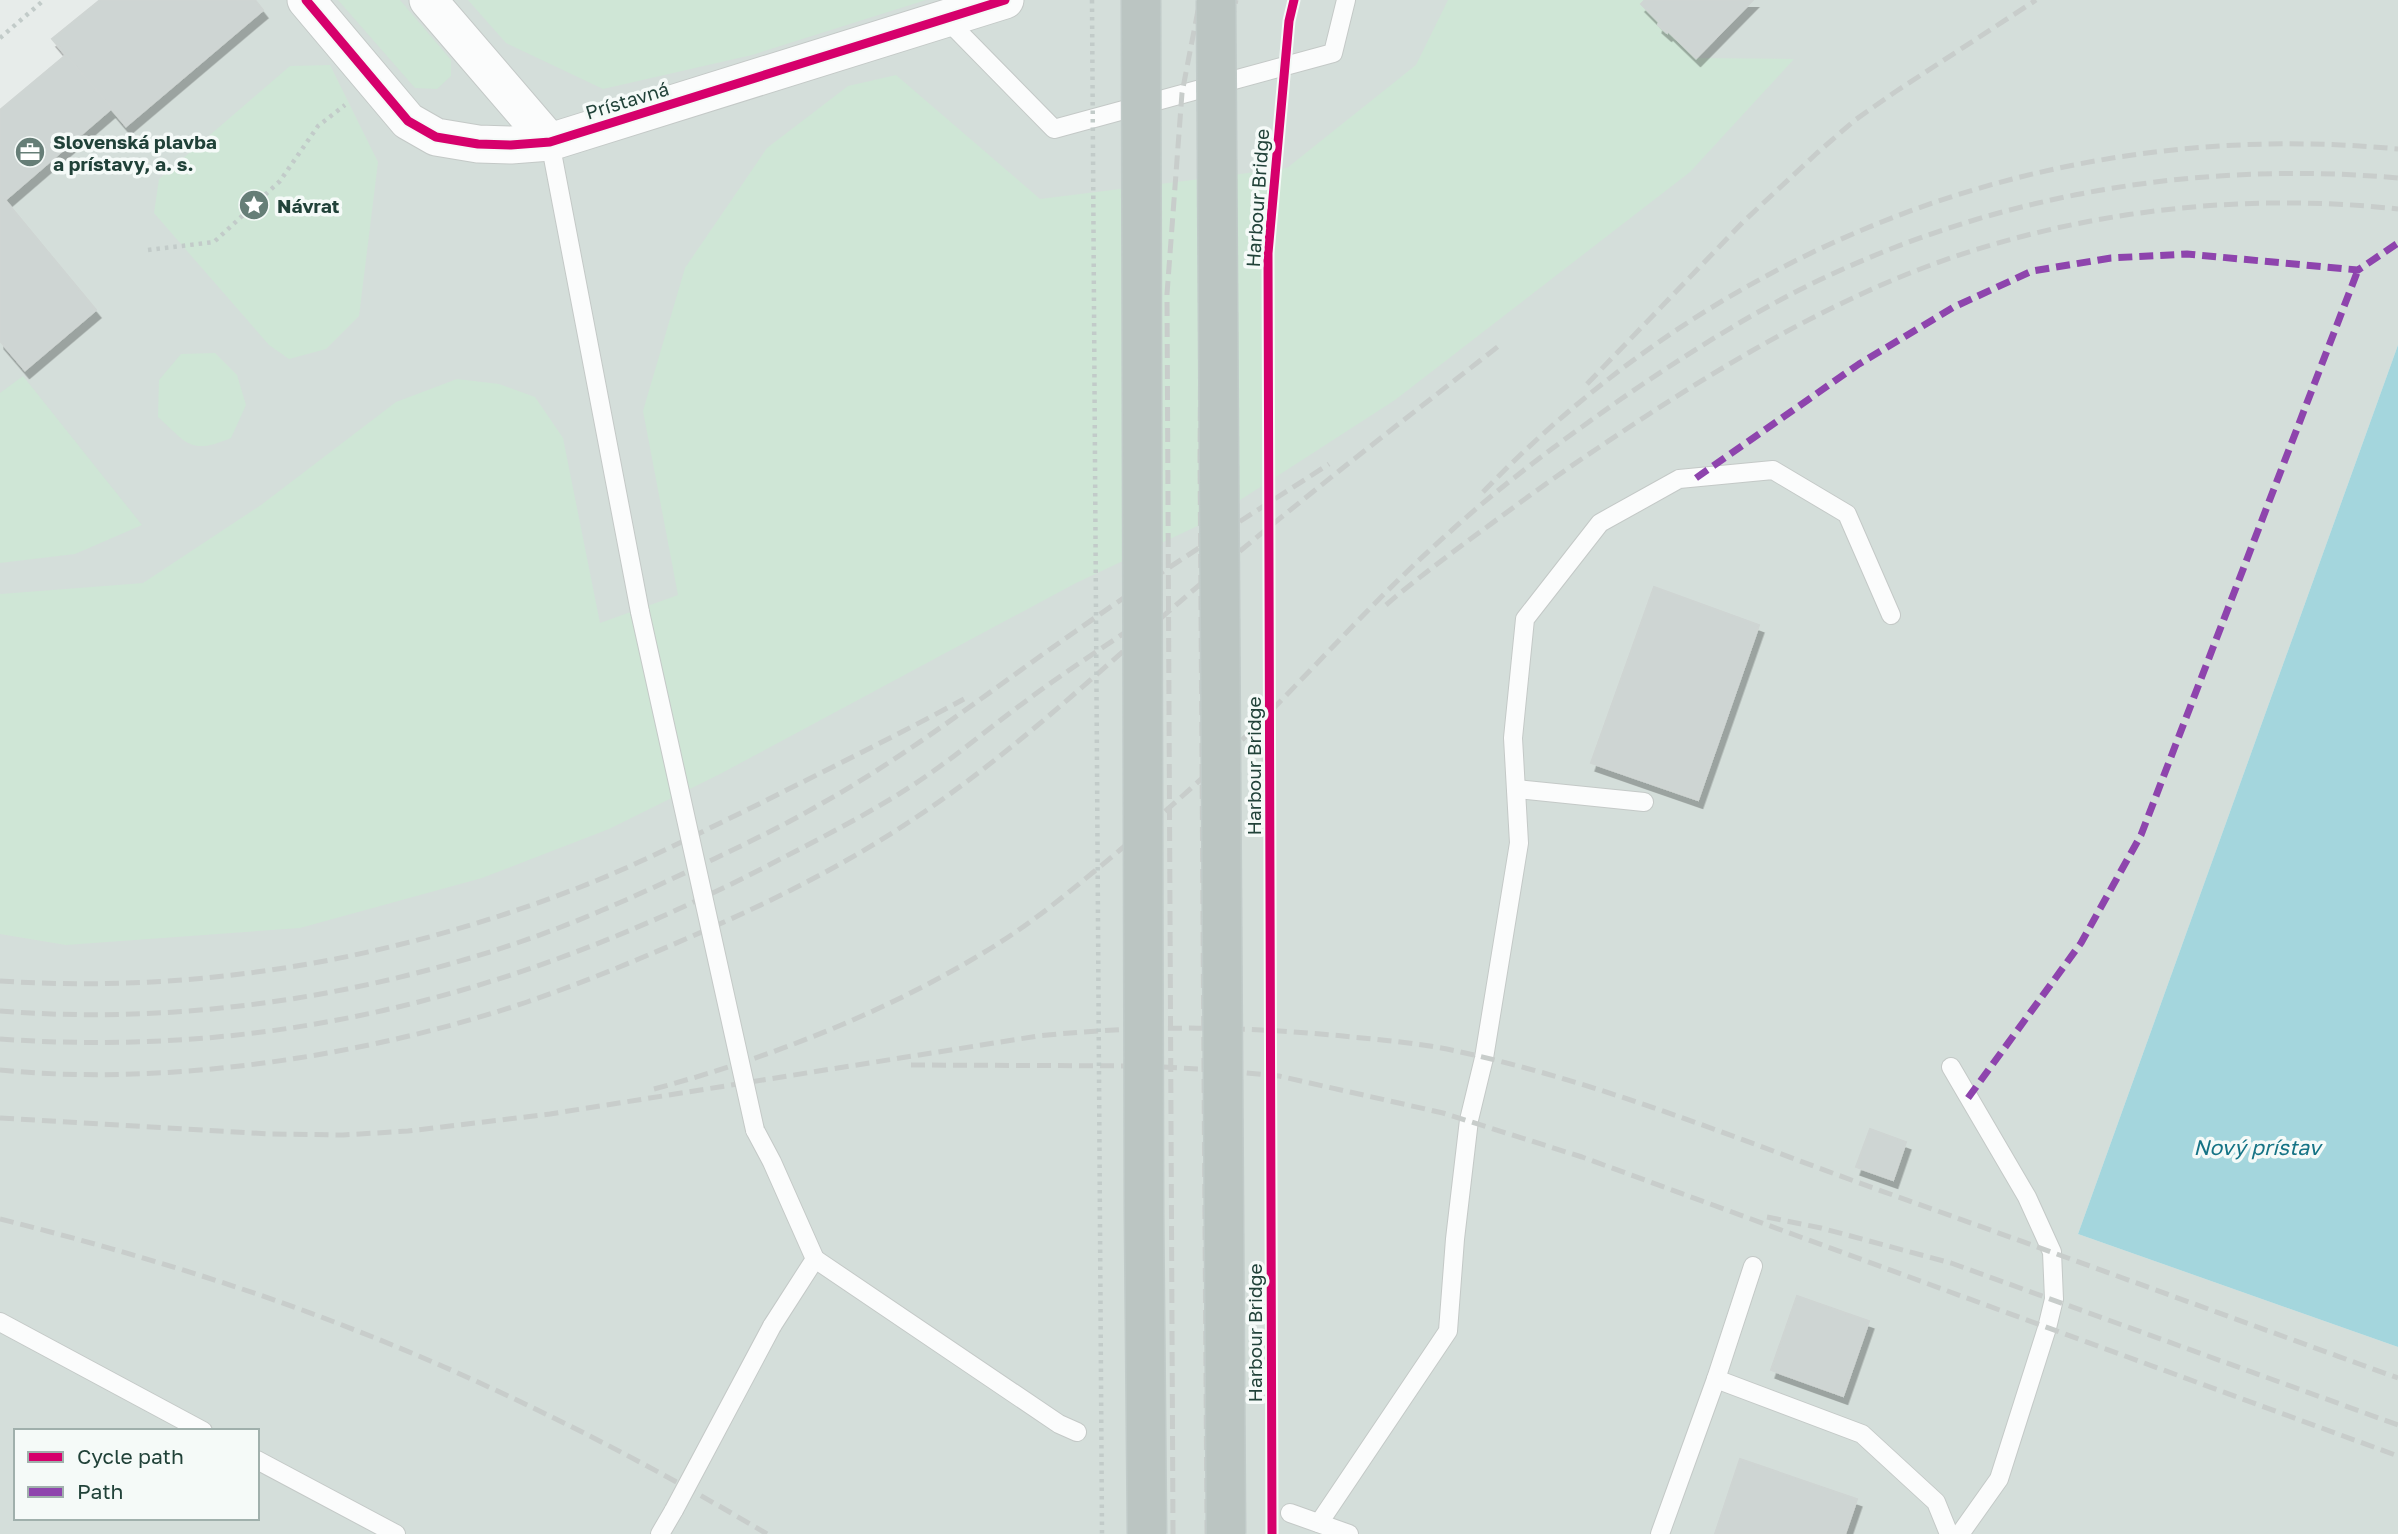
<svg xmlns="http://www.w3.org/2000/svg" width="2398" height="1534" font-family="'Golos Text',sans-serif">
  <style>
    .built { fill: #d4deda; fill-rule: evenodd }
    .green { fill: #cfe6d6 }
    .water { fill: #a4d6dd }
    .building { fill: #ced5d3; stroke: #cfd5d3; stroke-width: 2; filter: url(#shadow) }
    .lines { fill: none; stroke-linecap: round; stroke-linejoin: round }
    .service-casing { stroke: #c4c9c7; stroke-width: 20 }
    .minor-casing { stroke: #c4c9c7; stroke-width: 39 }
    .path { stroke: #c2cbc9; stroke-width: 4.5; stroke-dasharray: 3.5 5; stroke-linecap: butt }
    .service { stroke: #fbfcfc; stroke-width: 18 }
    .minor { stroke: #fbfcfc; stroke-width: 37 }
    .rail { stroke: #c8cdcb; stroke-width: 5; stroke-dasharray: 14 7; stroke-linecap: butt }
    .service-bridge-casing { stroke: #c4c9c7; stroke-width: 20; stroke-linecap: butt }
    .motorway-bridge-casing { stroke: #c1cbc9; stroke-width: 41; stroke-linecap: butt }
    .path-bridge { stroke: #c2cbc9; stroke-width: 4.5; stroke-dasharray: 3.5 5; stroke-linecap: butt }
    .service-bridge { stroke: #fbfcfc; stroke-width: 18 }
    .motorway-bridge { stroke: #bbc5c2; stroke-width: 38 }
    .quiet { stroke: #8e44ad; stroke-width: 7; stroke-dasharray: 14 7; stroke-linecap: butt }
    .cycleway-casing { stroke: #f5faf8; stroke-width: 13 }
    .cycleway { stroke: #d6006c; stroke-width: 9 }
    .labels { text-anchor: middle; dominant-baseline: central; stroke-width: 7; stroke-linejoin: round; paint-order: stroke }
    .street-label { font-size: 19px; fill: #214239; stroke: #f5faf8 }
    .poi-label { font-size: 19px; font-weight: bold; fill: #214239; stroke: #f5faf8; text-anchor: start }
    .water-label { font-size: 21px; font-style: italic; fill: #157385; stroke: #f5faf8 }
  </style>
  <defs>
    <filter id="shadow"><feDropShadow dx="4.5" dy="8" stdDeviation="0" flood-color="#0004"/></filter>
  </defs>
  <rect width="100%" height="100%" fill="#e7ecea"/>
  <path class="built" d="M100 0H572L585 10 619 0H2398V345L2078 1234 2398 1347V1534H0V110L65 55 52 39ZM16 1431H257V1518H16Z"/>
  <g class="green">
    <path d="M338 0H400L451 60V76L437 89 415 88Z"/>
    <path d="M468 0H926L752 55 603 89 506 43Z"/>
    <path d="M1448 0H1645L1641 4 1659 22 1658 25 1666 33 1668 31 1696 58 1794 59 1690 172 1395 400 1206 522 1076 583 720 774 609 829 482 878 300 928 66 945 0 934V594L143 583 261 505 396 402 457 379 499 384 535 397 563 438 600 623 678 595 643 411 685 268 767 148 848 86 896 75 1040 199 1287 168 1416 65Z"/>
    <path d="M330 65 378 162 359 316 326 349 289 359 269 345 154 213 159 179 290 66Z"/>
    <path d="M215 353 237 375 246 405 231 438C190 455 188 444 158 417L159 380 181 354Z"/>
    <path d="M23 376 142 525 75 554 0 563V393Z"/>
  </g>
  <path class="water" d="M2398 345V1347L2078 1234Z"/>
  <g class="building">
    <path d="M100 0H255L263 10 126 126 52 39Z"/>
    <path d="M1645 0H1753L1696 58 1668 31 1667 33 1658 25 1659 22 1641 4Z"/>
    <path d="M66 55 112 108 5 200 0 194V110Z"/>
    <path d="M0 194 96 310 25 370 0 341Z"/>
    <path d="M1654 587 1759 625 1698 800 1591 763Z"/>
    <path d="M1870 1129 1906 1142 1893 1180 1856 1167Z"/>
    <path d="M1797 1296 1869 1321 1843 1396 1771 1370Z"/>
    <path d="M1740 1459 1857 1499 1845 1534H1715Z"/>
  </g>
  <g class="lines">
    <g class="service-casing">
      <g id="service">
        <path d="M946 19 1054 129 1333 53 1346 0"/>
        <path d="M550 142 640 612"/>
        <path d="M1516 789 1644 802"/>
        <path d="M1951 1067 2027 1197 2052 1252 2054 1299 2047 1328 1999 1479 1960 1534"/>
        <path d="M755 1130 772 1162 815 1259 772 1326"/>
        <path d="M815 1259 1059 1424 1077 1432"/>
        <path d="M0 1322 203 1431"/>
        <path d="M1716 1379 1753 1266"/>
        <path d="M257 1460 396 1534"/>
        <path d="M1290 1513 1349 1534"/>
        <path d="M1319 1523 1448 1331 1455 1239 1469 1120 1484 1058 1519 843 1513 738 1525 619 1600 523 1679 479 1773 470 1847 514 1891 615"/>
        <path d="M660 1534 674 1510"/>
        <path d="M1660 1534 1716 1379 1862 1434 1936 1502 1949 1534"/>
      </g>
    </g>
    <g class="minor-casing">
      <g id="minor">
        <path d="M306 0 408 121 436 137 478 144 511 145 550 142 1005 0"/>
        <path d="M428 0 550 142"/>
      </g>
    </g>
    <g class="path">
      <path d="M0 38 44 0"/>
      <path d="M148 250 214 242 280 181 318 126 345 105"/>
    </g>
    <use href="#service" class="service"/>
    <use href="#minor" class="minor"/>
    <g class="rail">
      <path d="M1587 384 1743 222 1817 153 1855 120 1895 92 2036 0"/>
      <path d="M1483 492C1724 242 2052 116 2398 149"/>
      <path d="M1386 605C1410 584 1436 565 1461 546 1506 513 1551 479 1598 448 1681 392 1765 339 1855 297 2021 218 2216 189 2398 209"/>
      <path d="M0 981C195 994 387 961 570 891 634 867 695 835 757 805 826 770 896 736 964 699"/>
      <path d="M0 1011C173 1025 353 999 517 943 585 920 649 890 714 859 749 842 785 825 819 805 909 755 991 690 1076 631 1158 573 1244 519 1329 464"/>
      <path d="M0 1039C278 1059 521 993 767 866 815 841 865 816 910 787 949 762 985 731 1022 704 1064 672 1109 644 1152 614"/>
      <path d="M911 1065 1147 1066 1214 1070 1279 1076 1443 1113 1582 1157 2398 1456"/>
      <path d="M0 1070C168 1087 368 1056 527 1002 582 983 635 961 688 938 764 905 840 868 909 822 1009 757 1099 671 1190 593 1291 507 1396 426 1500 345"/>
      <path d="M654 1089C769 1058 882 1014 983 953 1030 925 1072 890 1114 855 1158 818 1202 780 1243 739 1313 670 1378 595 1452 530 1505 482 1563 440 1621 399 1691 351 1763 305 1841 270 2015 191 2208 161 2398 178"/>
      <path d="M0 1118 270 1134 343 1135 408 1131 550 1114 1038 1036C1143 1025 1239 1026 1343 1036 1381 1040 1420 1043 1456 1051 1600 1082 1738 1139 1876 1189 2050 1251 2224 1315 2398 1378"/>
      <path d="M1767 1217 1821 1228 1951 1263 2398 1425"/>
      <path d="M0 1219C80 1239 161 1262 239 1288 423 1349 601 1435 767 1534"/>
      <path d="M1173 1534 1167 294 1182 93 1200 0"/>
      <path d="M1207 1534 1200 459 1201 292 1217 93 1236 0"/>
    </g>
    <g class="service-bridge-casing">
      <g id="service-bridge">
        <path d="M640 612 755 1130"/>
        <path d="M674 1510 772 1326"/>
      </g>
    </g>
    <g class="motorway-bridge-casing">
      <g id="motorway-bridge">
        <path d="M1141 0 1144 1213 1147 1534"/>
        <path d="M1216 0 1226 1534"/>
      </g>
    </g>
    <path class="path-bridge" d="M1092 0 1102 1534"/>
    <use href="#service-bridge" class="service-bridge"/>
    <use href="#motorway-bridge" class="motorway-bridge"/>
    <g class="quiet">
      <path d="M1696 478 1859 364 1954 307 2032 271 2111 258 2187 254 2358 270 2398 243"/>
      <path d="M1968 1098 2081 943 2141 835 2358 270"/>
    </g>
    <g class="cycleway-casing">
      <g id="cycleway">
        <path d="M306 0 408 121 436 137 478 144 511 145 550 142 1005 0"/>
        <path d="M1272 1534 1268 253 1289 21 1294 0"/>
      </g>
    </g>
    <use href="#cycleway" class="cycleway"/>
  </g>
  <defs>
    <g id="office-disc" transform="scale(1.575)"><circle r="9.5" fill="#667e77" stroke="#f5faf8"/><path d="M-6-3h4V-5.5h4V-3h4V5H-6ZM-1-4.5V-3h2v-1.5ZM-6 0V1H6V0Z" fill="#fff"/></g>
    <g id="sight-disc" transform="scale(1.575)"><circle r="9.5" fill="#667e77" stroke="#f5faf8"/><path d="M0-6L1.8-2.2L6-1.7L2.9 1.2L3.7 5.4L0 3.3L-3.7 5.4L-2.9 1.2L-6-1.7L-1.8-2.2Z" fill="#fff"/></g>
  </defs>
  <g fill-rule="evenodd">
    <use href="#office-disc" x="30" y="152"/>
    <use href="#sight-disc" x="254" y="205"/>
  </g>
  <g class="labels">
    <g class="street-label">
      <text transform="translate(627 100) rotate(-17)">Prístavná</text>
      <text transform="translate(1257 198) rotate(-86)">Harbour Bridge</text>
      <text transform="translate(1253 766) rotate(-90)">Harbour Bridge</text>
      <text transform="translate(1254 1333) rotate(-90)">Harbour Bridge</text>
    </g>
    <g class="poi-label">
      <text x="53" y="141">Slovenská plavba<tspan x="53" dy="22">a prístavy, a. s.</tspan></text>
      <text x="277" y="205">Návrat</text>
    </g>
    <g class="water-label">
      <text x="2257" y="1147">Nový prístav</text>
    </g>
  </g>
  <rect x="14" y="1429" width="245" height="91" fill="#f5faf8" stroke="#a0b0ac" stroke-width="2"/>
  <rect x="28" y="1452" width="35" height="10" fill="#d6006c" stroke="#a0b0ac" stroke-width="2"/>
  <text x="77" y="1464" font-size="21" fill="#214239">Cycle path</text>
  <rect x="28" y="1487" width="35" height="10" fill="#8e44ad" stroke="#a0b0ac" stroke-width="2"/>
  <text x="77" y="1499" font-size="21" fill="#214239">Path</text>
</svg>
